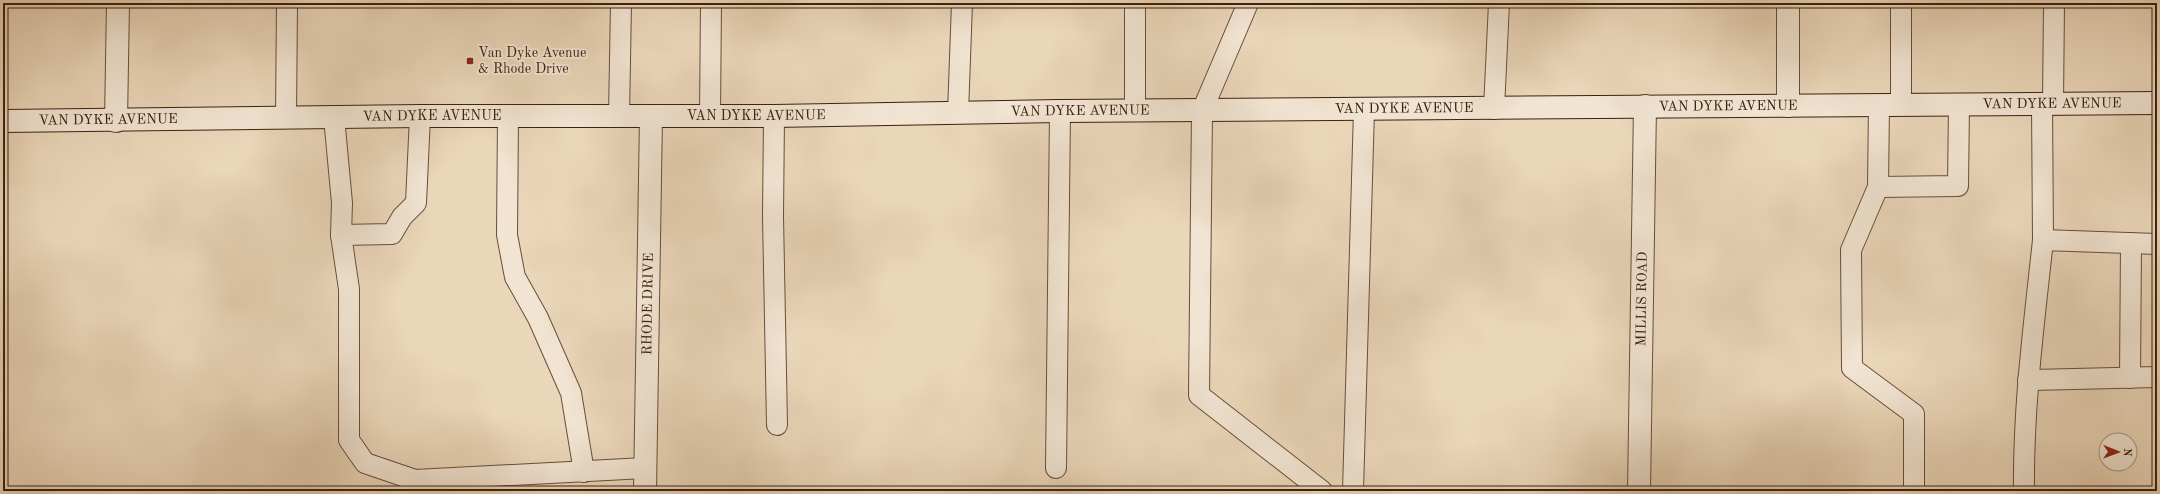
<svg xmlns="http://www.w3.org/2000/svg" width="2160" height="494" font-family="'Old Standard TT',serif">
  <style>
    .lines { fill: none; stroke-linecap: round; stroke-linejoin: round }
    .lane-casing { stroke: #684e3a; stroke-width: 22 }
    .street-casing { stroke: #684e3a; stroke-width: 24 }
    .secondary-casing { stroke: #3d200f; stroke-width: 24 }
    .lane { stroke: #f1e4d2; stroke-width: 20 }
    .street { stroke: #f1e4d2; stroke-width: 22 }
    .secondary { stroke: #f1e4d2; stroke-width: 22 }
    .poi-dot { fill: #8f2418; stroke: #f1e4d2; stroke-width: 1.5 }
    .labels { text-anchor: middle; dominant-baseline: central; stroke-width: 4; stroke-linejoin: round; paint-order: stroke }
    .poi-label { font-size: 14px; fill: #3d200f; stroke: #f1e4d2; text-anchor: start }
    .street-label { font-size: 14px; fill: #3d200f; stroke: #f1e4d2 }
  </style>
  <rect width="100%" height="100%" fill="#ead6b9"/>
  <filter id="stains"><feTurbulence type="fractalNoise" baseFrequency=".005" numOctaves="4"/><feColorMatrix values="0 0 0 0 .2 0 0 0 0 .09 0 0 0 0 .02 0 0 0 .5 -.17"/></filter>
  <radialGradient id="worn" r=".72"><stop offset=".6" stop-color="#630" stop-opacity="0"/><stop offset="1" stop-color="#630" stop-opacity=".3"/></radialGradient>
  <g class="lines">
    <g class="lane-casing">
      <g id="lane">
        <path d="M1248 3 1202 111 1199 395 1322 491"/>
        <path d="M1901 3V105"/>
        <path d="M2042 103 2043 240"/>
        <path d="M2053 103 2054 3"/>
        <path d="M1879 105 1878 187 1851 250 1852 368 1914 414V491"/>
        <path d="M1494 109 1499 3"/>
        <path d="M1135 111V3"/>
        <path d="M958 113 962 3"/>
        <path d="M619 116 621 3"/>
        <path d="M710 116 711 3"/>
        <path d="M774 116 773 216 777 425"/>
        <path d="M334 117 342 203 341 235 392 234 402 217 416 203 420 116"/>
        <path d="M508 117 507 235 515 277 538 318 571 393 584 472"/>
        <path d="M286 118 287 3"/>
        <path d="M1878 187 1958 186 1959 104"/>
        <path d="M341 235 349 289V440L365 463 415 480 645 468"/>
        <path d="M2130 378 2131 243"/>
        <path d="M2028 380 2157 377"/>
        <path d="M1056 468 1060 111"/>
        <path d="M1353 491 1364 110"/>
        <path d="M2024 491C2023 407 2034 324 2043 240L2157 244"/>
      </g>
    </g>
    <g class="street-casing">
      <g id="street">
        <path d="M1788 106V3"/>
        <path d="M116 121 118 3"/>
        <path id="s1" d="M645 491 651 116"/>
        <path id="s2" d="M1639 491 1645 106"/>
      </g>
    </g>
    <g class="secondary-casing">
      <g id="secondary">
        <path id="s3" d="M3 121 420 116H774L1060 111 2157 103"/>
      </g>
    </g>
    <use href="#lane" class="lane"/>
    <use href="#street" class="street"/>
    <use href="#secondary" class="secondary"/>
  </g>
  <rect class="poi-dot" x="466" y="57" width="8" height="8" rx="2"/>
  <g class="labels">
    <g class="poi-label">
      <text x="478" y="53">Van Dyke Avenue<tspan x="478" dy="16">&amp; Rhode Drive</tspan></text>
    </g>
    <g class="street-label">
      <text stroke="none"><textPath href="#s3" startOffset="2049">VAN DYKE AVENUE</textPath></text>
      <text stroke="none"><textPath href="#s3" startOffset="1725">VAN DYKE AVENUE</textPath></text>
      <text stroke="none"><textPath href="#s3" startOffset="1401">VAN DYKE AVENUE</textPath></text>
      <text stroke="none"><textPath href="#s3" startOffset="1077">VAN DYKE AVENUE</textPath></text>
      <text stroke="none"><textPath href="#s3" startOffset="753">VAN DYKE AVENUE</textPath></text>
      <text stroke="none"><textPath href="#s3" startOffset="429">VAN DYKE AVENUE</textPath></text>
      <text stroke="none"><textPath href="#s3" startOffset="105">VAN DYKE AVENUE</textPath></text>
      <text stroke="none"><textPath href="#s2" startOffset="192">MILLIS ROAD</textPath></text>
      <text stroke="none"><textPath href="#s1" startOffset="187">RHODE DRIVE</textPath></text>
    </g>
  </g>
  <rect width="2160" height="494" fill="none" stroke="#ead6b9" stroke-width="16"/>
  <rect x="4" y="4" width="2152" height="486" fill="none" stroke="#3d200f" stroke-width="2"/>
  <rect x="8" y="8" width="2144" height="478" fill="none" stroke="#3d200f"/>
  <g transform="translate(2118 452) rotate(91)"><circle r="19" fill="#f1e4d2" stroke="#a99684"/>
  <path d="M0-3L7 15L0 10L-7 15Z" fill="#8f2418"/>
  <text y="-6" font-size="11" font-weight="bold" text-anchor="middle" fill="#3d200f">N</text>
  </g>
  <rect width="100%" height="100%" filter="url(#stains)"/>
  <rect width="100%" height="100%" fill="url(#worn)"/>
</svg>
